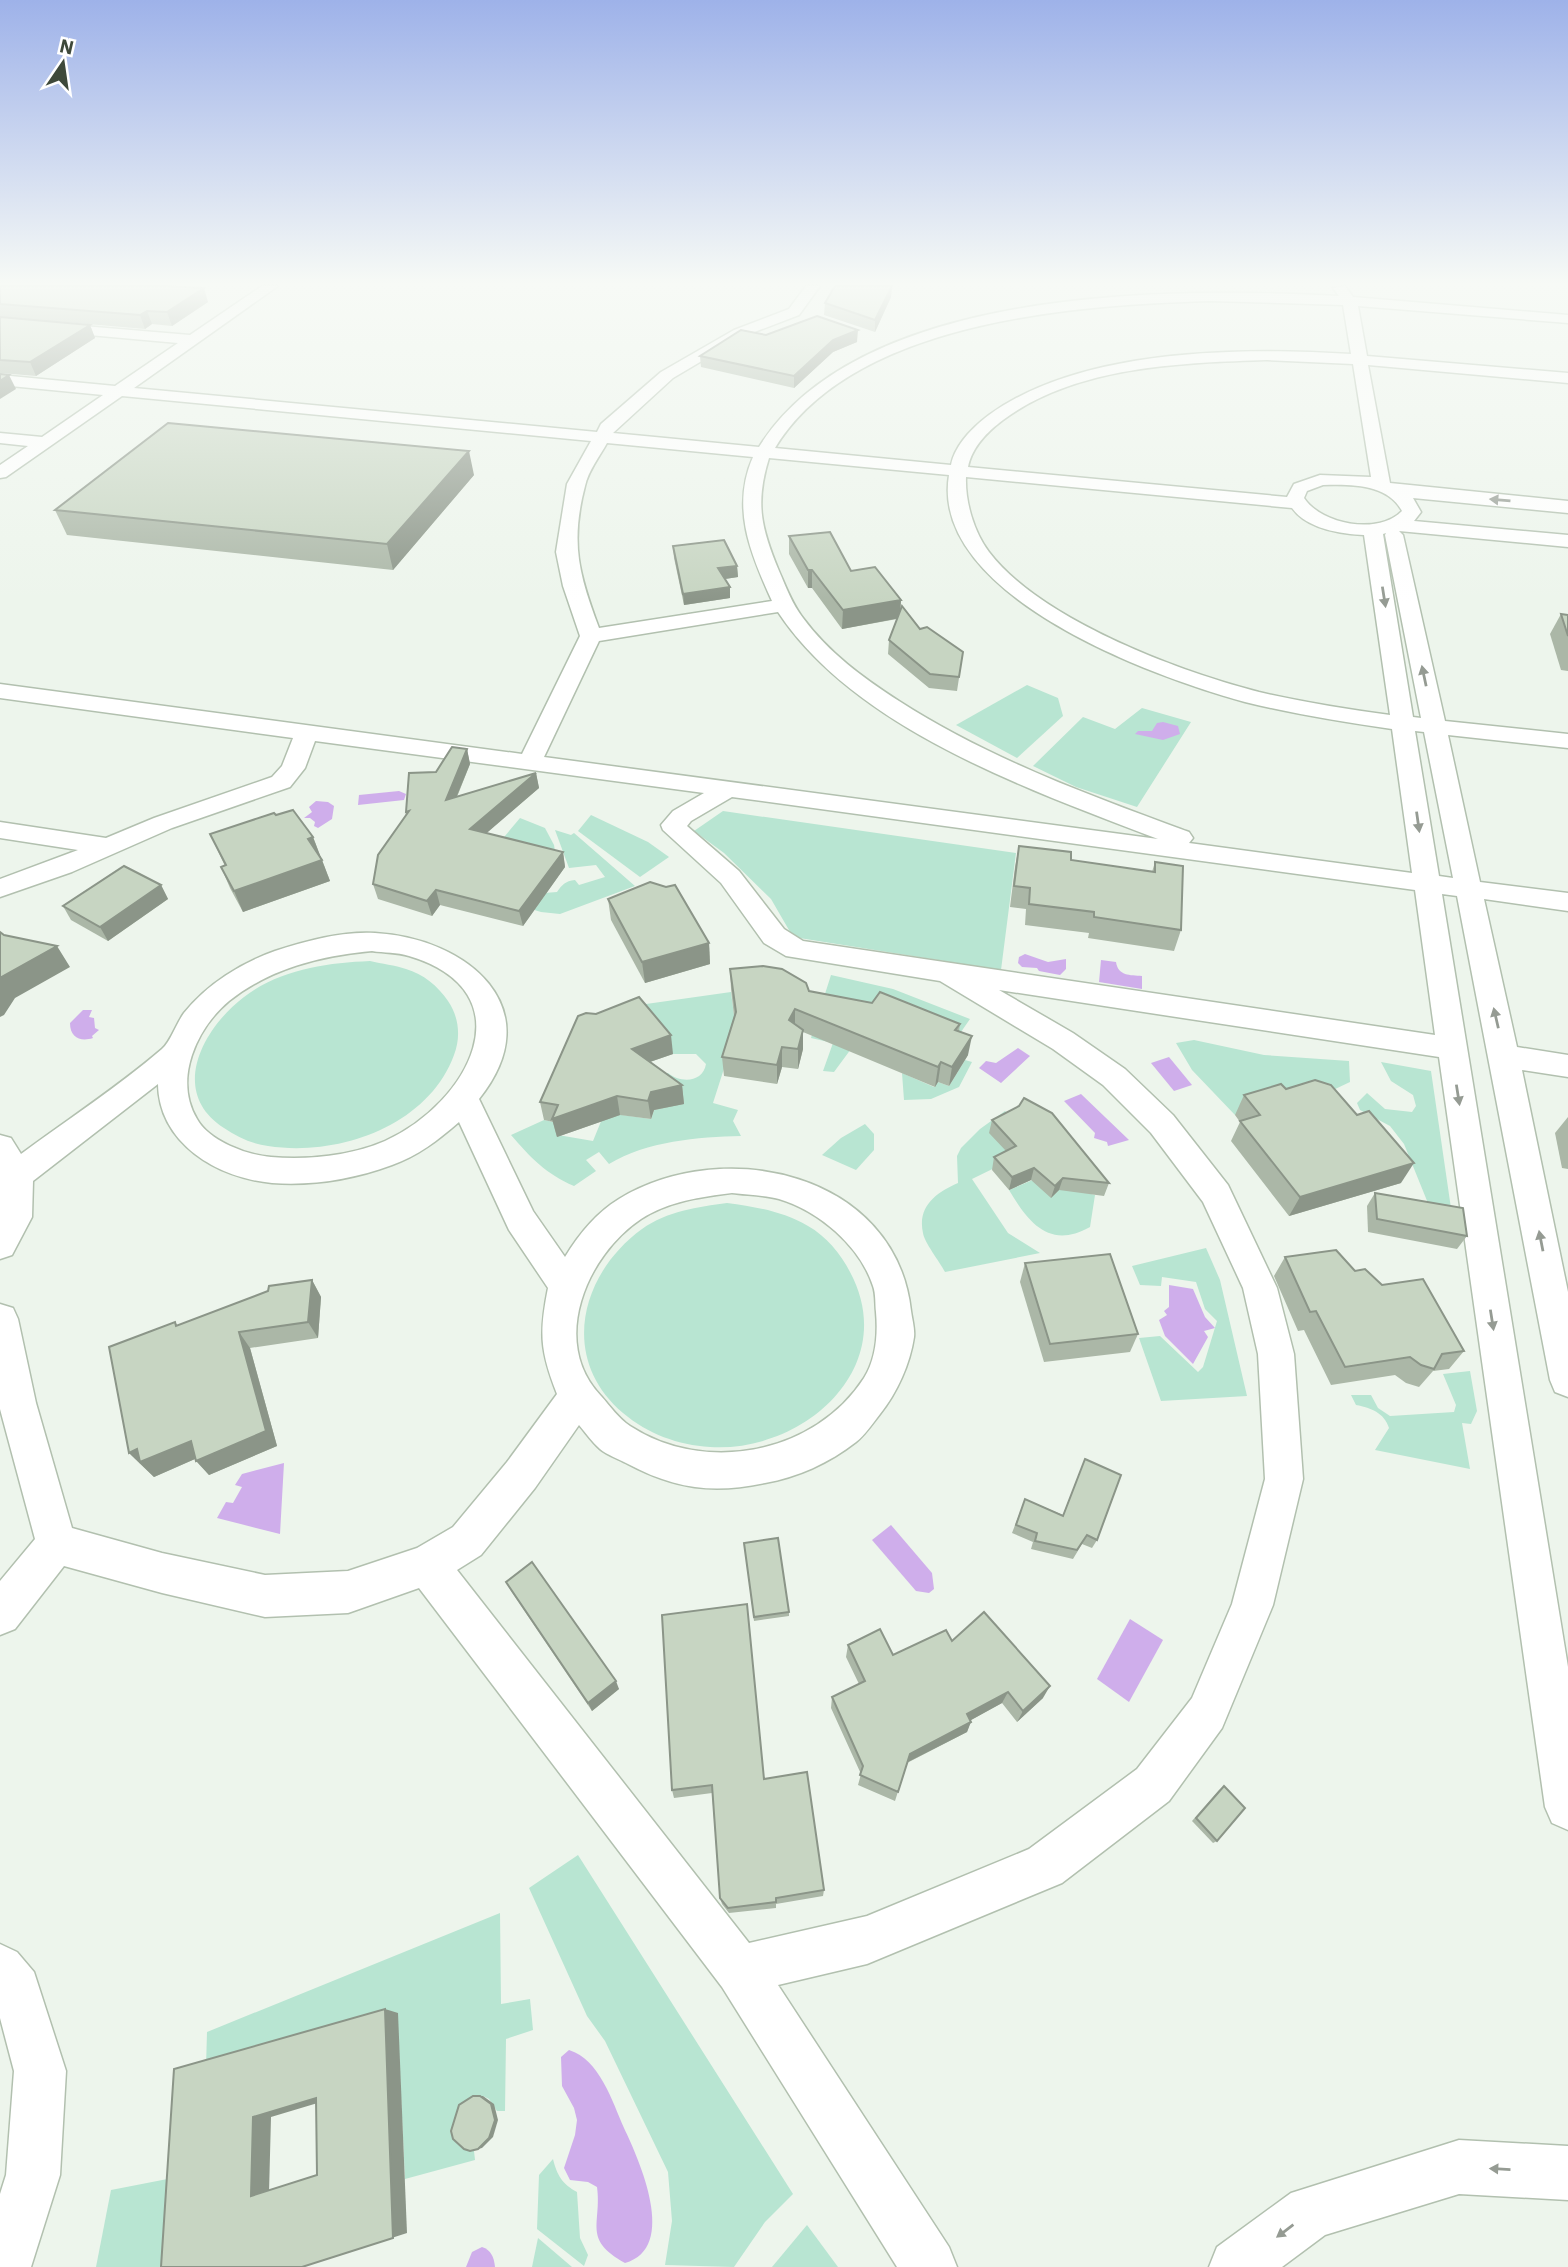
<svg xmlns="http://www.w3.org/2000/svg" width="1568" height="2267" font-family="'IBM Plex Sans',sans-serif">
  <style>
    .green { fill: #b8e5d2 }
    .water { fill: #cfaeeb }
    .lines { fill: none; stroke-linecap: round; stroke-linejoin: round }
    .minor-casing { stroke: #b2c0af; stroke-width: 3 }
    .minor { fill: #fff; fill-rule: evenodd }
    .wall { fill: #abb7a7 }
    .shaded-wall { fill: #8b9588 }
    .building { fill: #c7d5c2; stroke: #8b9588; stroke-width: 2; fill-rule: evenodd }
    .oneway { fill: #959b93 }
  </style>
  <rect width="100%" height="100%" fill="#edf5ec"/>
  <g class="green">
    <path d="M1027 685 1058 698 1063 716 1017 758 956 725Z"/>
    <path d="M1142 708 1191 722 1137 807 1076 787 1033 766 1083 717 1115 729Z"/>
    <path d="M723 811 1016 853 1001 970 793 937 771 899 724 853 694 831Z"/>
    <path d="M591 815 648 842 669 857 640 877 578 831Z"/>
    <path d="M520 818 545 828 554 845 557 864 484 861Z"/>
    <path d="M555 830 571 835 574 833 635 886 560 914 541 912 521 906 544 893 557 892C562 885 565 881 575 880L579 885 605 877 596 865 569 868Z"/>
    <path d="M370 961C382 964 395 965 406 969 423 974 438 986 448 1001 459 1017 461 1037 454 1055 428 1126 338 1157 268 1146 252 1144 237 1137 224 1128 168 1092 203 1028 244 997 281 969 326 963 370 961Z"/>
    <path d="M831 975 893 989 970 1019 954 1042 879 1011 834 1072 823 1071 833 1043 811 1038Z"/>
    <path d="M731 992 736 1031 713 1103 738 1110 733 1121 741 1136C698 1137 647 1141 609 1164L599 1152 586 1160 596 1171 574 1186C546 1174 530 1157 511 1135L544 1120 562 1124 558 1135 593 1141 602 1119H607L615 1114 651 1119 654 1110 667 1107 658 1074 668 1073C680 1083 703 1083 706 1064L696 1054H673L639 1005Z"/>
    <path d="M1194 1040 1264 1055 1349 1061 1350 1082 1331 1091 1288 1099 1235 1115 1192 1070 1176 1043Z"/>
    <path d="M965 1060 972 1062 959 1087 931 1099 904 1100 902 1073 934 1087 938 1082 949 1086Z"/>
    <path d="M1381 1062 1431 1071 1453 1222 1434 1218 1404 1144 1390 1126 1360 1110 1357 1103 1367 1093 1385 1109 1412 1112 1416 1106 1413 1095 1391 1081Z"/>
    <path d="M1005 1111 1018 1123 1017 1157 972 1179 1008 1233 1040 1253 945 1272C940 1262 924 1242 923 1233 917 1206 937 1192 958 1183L957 1156 961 1148 980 1129Z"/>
    <path d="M865 1124 874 1134V1150L856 1170 822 1155 841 1138Z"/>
    <path d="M1042 1176 1060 1186 1095 1195 1090 1227C1049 1250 1028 1222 1009 1190Z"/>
    <path d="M727 1203C756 1207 782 1211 808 1226 826 1236 841 1254 850 1272 901 1367 804 1453 710 1447 678 1445 648 1434 623 1413 559 1359 580 1274 642 1229 667 1211 698 1207 727 1203Z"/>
    <path d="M1206 1248 1220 1280 1247 1396 1161 1401 1139 1338 1160 1336 1198 1372 1203 1367 1217 1321 1205 1309 1196 1282 1162 1277 1161 1286 1140 1285 1132 1266Z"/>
    <path d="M1470 1371 1477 1411 1471 1424 1462 1423 1470 1469 1375 1450 1389 1428C1384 1413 1372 1408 1356 1405L1351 1395H1371L1378 1408 1390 1416 1454 1412 1456 1405 1443 1374Z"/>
    <path d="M578 1855 793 2194 765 2222 734 2267 665 2265 672 2221 668 2172 605 2041 587 2016 529 1888Z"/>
    <path d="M500 1913 501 2004 530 1999 533 2030 506 2039 505 2111H497L489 2099 483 2096 467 2149 474 2151 475 2160 405 2179 397 2013 206 2067 207 2032Z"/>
    <path d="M553 2159C557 2175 562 2184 577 2192L580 2238 588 2255 584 2266 537 2229 539 2175Z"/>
    <path d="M188 2175 183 2267H96L111 2190Z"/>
    <path d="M807 2225 838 2267H772Z"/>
    <path d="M538 2238 572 2267H532Z"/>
  </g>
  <g class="water">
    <path d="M1163 722 1178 726 1180 734 1163 740 1135 734 1138 731H1152L1157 723Z"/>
    <path d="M399 791 406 794 404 800 358 805 359 795Z"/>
    <path d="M316 801 328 802 334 806 332 819 318 828 314 826 315 822 310 818H304L312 812 309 807Z"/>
    <path d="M1025 954 1048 962 1066 959V969L1060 975 1039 971 1037 968 1022 967 1018 963 1019 957Z"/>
    <path d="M1101 960 1116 962C1118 976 1130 975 1142 976V989L1099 982Z"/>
    <path d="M83 1010H92L89 1017 94 1018 95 1028 99 1030 92 1036 93 1038C81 1042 70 1038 70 1023Z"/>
    <path d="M1018 1048 1030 1056 1001 1083 979 1068 986 1061 996 1063Z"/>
    <path d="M1169 1057 1192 1085 1174 1091 1151 1063Z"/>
    <path d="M1081 1094 1129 1140 1108 1146 1107 1142 1094 1138 1095 1133 1064 1101Z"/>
    <path d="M1169 1285 1193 1289 1205 1317 1215 1328 1204 1331 1208 1337 1193 1364 1165 1336 1159 1320 1167 1315 1164 1311 1169 1307Z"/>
    <path d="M284 1463 280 1534 217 1518 226 1502 233 1503 242 1487 235 1485 242 1474Z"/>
    <path d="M891 1525 932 1573 934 1589 929 1593 916 1591 872 1540Z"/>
    <path d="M1130 1619 1163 1640 1129 1702 1097 1679Z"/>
    <path d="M569 2050C600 2060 612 2101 624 2128 639 2160 679 2248 625 2263 582 2239 602 2224 597 2187L588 2182 570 2180 564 2168 575 2135 577 2120 574 2108 562 2086 561 2057Z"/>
    <path d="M482 2247C491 2250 494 2257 495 2267H466L472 2252Z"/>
  </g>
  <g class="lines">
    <g class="minor-casing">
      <g id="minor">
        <path d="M262 286H278L134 388 597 432 601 424 661 372 734 330 789 309 806 286H820L799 315 744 336 673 378 613 433 759 447C860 286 1171 287 1339 296L1333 288 1345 286 1353 297 1568 315V323L1358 306 1367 356 1568 373V383L1368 365 1390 483 1568 501V513L1413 498 1421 512 1414 521 1568 535V547L1399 531 1403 535 1445 721 1568 734V748L1448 735 1480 882 1568 893V911L1484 899 1517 1047 1568 1055V1077L1522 1070 1568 1292V1397L1555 1392 1550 1380 1457 896 1442 894 1568 1667V1830L1552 1823 1545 1807 1439 1057 999 990 1073 1033 1125 1069 1173 1115 1228 1185 1277 1288 1294 1354 1303 1479 1273 1605 1222 1728 1169 1801 1062 1883 867 1964 778 1985 949 2247 957 2267H897L722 1987 419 1588 348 1613 265 1617 162 1593 64 1566 15 1629 0 1635V1581L35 1539 0 1409V1304L13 1308 18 1319 36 1403 72 1528 162 1553 265 1575 348 1571 417 1548 453 1527 507 1462 557 1394C540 1351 539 1333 548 1288L509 1230 459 1122C438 1140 418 1156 392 1165 354 1179 313 1186 272 1183 217 1178 159 1143 158 1084L33 1181 32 1217 12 1255 0 1259V1135L11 1138 21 1154C68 1119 118 1087 162 1049 171 1041 176 1024 184 1013 207 984 241 963 275 951 306 941 342 931 375 933 467 938 552 1008 479 1099L533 1211 565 1257C579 1234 596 1213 619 1199 724 1135 896 1173 911 1311 912 1319 915 1329 914 1337 910 1364 897 1393 880 1414 873 1423 865 1435 856 1442 829 1463 798 1477 765 1483 713 1494 675 1489 628 1464 619 1459 607 1455 600 1449 592 1442 586 1433 579 1425L535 1488 481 1555 457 1570 749 1943 867 1916 1029 1849 1137 1769 1192 1698 1232 1604 1265 1479 1258 1354 1243 1288 1203 1202 1151 1133 1103 1085 1053 1049 940 981 786 956 764 943 721 883 663 830 661 825 673 811 704 793 315 741 305 768 290 787 172 828 72 872 0 897V879L78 850 0 838V822L106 838 154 818 272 777 282 766 293 738 0 698V684L522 754 580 636 563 586 556 552 567 484 591 441 122 396 6 477 0 478V465L28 446 0 443V433L42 437 103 395 0 385V375L115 386 178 343 0 327V319L190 335ZM1211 301 1343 305 1351 354C1242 347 1081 348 989 415 973 427 955 445 951 465L775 448C853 320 1076 305 1211 301ZM1267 360 1353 364 1371 477 1320 475 1294 484 1287 497 968 467C972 447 987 432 1003 420 1076 366 1180 363 1267 360ZM607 443 753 457C731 507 750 553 772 601L599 628C579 575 570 543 585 486 588 471 600 456 607 443ZM769 458 949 475C929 596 1156 678 1245 702 1293 714 1343 722 1392 729L1412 873 1189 843 1193 838 1189 832C1089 795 989 759 899 701 863 678 829 653 803 618 792 604 786 587 779 571 761 528 755 503 769 458ZM966 477 1292 508C1307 529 1341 534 1364 535L1390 715C1346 709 1302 702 1259 692 1178 671 1041 620 989 552 974 532 965 502 966 477ZM1323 485C1351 484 1388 484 1402 511 1379 535 1322 525 1304 498L1307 491ZM1386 533 1385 535 1421 718 1413 717 1383 534ZM778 612C856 730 1031 790 1158 839L544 757 599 641ZM1415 731 1424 732 1453 878 1439 876ZM732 797 1415 890 1435 1035 803 941 784 929 739 871 687 826 691 821ZM372 951C384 953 397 952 409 956 529 992 468 1104 385 1141 350 1156 308 1160 271 1157 247 1155 209 1141 197 1119 173 1079 197 1028 229 1001 271 968 320 956 372 951ZM732 1193C747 1195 764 1195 779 1199 819 1211 860 1246 873 1286 876 1294 875 1304 876 1312 878 1334 876 1359 864 1378 815 1454 705 1475 630 1426 619 1419 610 1406 601 1396 549 1342 587 1255 641 1219 669 1201 701 1197 732 1193Z"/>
        <path d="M0 1944 17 1952 34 1972 66 2071 60 2175 31 2267H0V2194L6 2175 14 2071 0 2018Z"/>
        <path d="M1459 2140 1568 2146V2200L1459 2194 1325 2235 1282 2267H1209L1217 2247 1291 2193Z"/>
      </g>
    </g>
    <use href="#minor" class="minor"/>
  </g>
  <g class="wall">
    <path d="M0 286H178L208 302 172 326 152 324 145 329 53 321 90 325 95 338 36 376 0 373Z"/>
    <path d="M892 286 891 297 875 332 824 315 825 303Z"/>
    <path d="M766 335 857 342 833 352 794 388 701 367 700 356Z"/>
    <path d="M474 475 393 570 67 535 55 510Z"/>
    <path d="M789 536 901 600 900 610 920 629 963 652 957 691 929 688 888 654 889 640 897 619 842 629 812 588H808L789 554Z"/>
    <path d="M673 546 737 566 738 577 725 579 730 587V598L684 605 674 558Z"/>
    <path d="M1561 614 1568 615V671L1561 670 1550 634Z"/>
    <path d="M467 749 470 764 457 797 536 773 539 788 486 833 563 852 565 867 523 926 440 905 432 916 378 899 373 884 406 814V812L436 772Z"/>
    <path d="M276 815 313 837 330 881 243 912 230 888 221 867 225 866 210 834Z"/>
    <path d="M1019 846 1071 860 1152 872 1155 862 1181 930 1174 951 1088 938 1089 933 1025 925 1026 909 1010 907 1015 867Z"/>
    <path d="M161 885 168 899 108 941 71 920 63 906Z"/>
    <path d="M608 899 709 943 710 964 645 983 611 920Z"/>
    <path d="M730 969 809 991 960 1024 959 1031 968 1055 949 1086 938 1082 935 1087 803 1032V1049L798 1069 782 1067 777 1084 724 1076 722 1057 734 1016 731 989Z"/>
    <path d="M578 1016 673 1054 650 1062 682 1085 684 1104 654 1110 651 1119 620 1115 557 1137 553 1122 544 1120 540 1102Z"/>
    <path d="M1286 1089 1401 1183 1289 1216 1231 1141 1240 1122 1235 1115 1244 1095Z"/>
    <path d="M1568 1117V1169L1562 1168 1555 1133Z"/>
    <path d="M992 1120 1109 1183 1104 1196 1059 1190 1051 1198 1031 1180 1009 1190 992 1170 994 1157 1006 1151 989 1133Z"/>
    <path d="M1375 1193 1467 1236 1457 1249 1368 1232 1367 1206Z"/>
    <path d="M1285 1257 1355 1271 1382 1285 1464 1351 1449 1369 1433 1371 1419 1387 1406 1383 1395 1375 1331 1385 1304 1330 1298 1331 1274 1276Z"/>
    <path d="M1025 1263 1138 1334 1130 1352 1044 1362 1020 1282Z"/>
    <path d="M312 1280 321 1297 318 1338 250 1348 277 1446 209 1475 195 1459 154 1477 129 1453 175 1322 178 1326Z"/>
    <path d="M1085 1459 1097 1540 1092 1548 1082 1544 1073 1559 1031 1549 1033 1542 1012 1533 1025 1499 1063 1515Z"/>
    <path d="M744 1543 789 1612V1616L754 1621Z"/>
    <path d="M506 1582 619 1689 592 1711 511 1591Z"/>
    <path d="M952 1641 1043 1698 1017 1722 1002 1703 971 1720 967 1732 907 1763 895 1801 858 1785 861 1774 831 1708 832 1697 859 1684 846 1657 848 1645 893 1655Z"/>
    <path d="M764 1779 824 1890 823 1896 776 1904V1908L729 1913 722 1904 720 1898 712 1793 674 1798 672 1790Z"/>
    <path d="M1224 1786 1217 1841 1213 1843 1192 1821 1219 1790Z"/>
  </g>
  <g class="shaded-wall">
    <path d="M892 286 891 297 875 332V320Z"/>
    <path d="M204 288 208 302 172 326 167 312Z"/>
    <path d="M147 311 152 324 145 329 140 315Z"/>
    <path d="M90 325 95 338 36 376 30 362Z"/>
    <path d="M858 330 857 342 833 352 794 388V376L833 340Z"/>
    <path d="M9 375 16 389 0 399V381Z"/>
    <path d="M469 451 474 475 393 570 387 544Z"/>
    <path d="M737 566 738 577 718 580V568Z"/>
    <rect x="808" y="570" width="4" height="18"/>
    <path d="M730 587V598L684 605 683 594Z"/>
    <path d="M901 600 900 618 842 629 843 610Z"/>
    <path d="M467 749 470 764 449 815 446 800Z"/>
    <path d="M536 773 539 788 474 844 470 829Z"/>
    <path d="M313 837 321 858 308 839Z"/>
    <path d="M563 852 565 867 523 926 519 911Z"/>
    <path d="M322 860 330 881 243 912 234 891Z"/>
    <path d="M161 885 168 899 108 941 100 927Z"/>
    <path d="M436 890 440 905 432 916 427 901Z"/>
    <path d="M709 943 710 964 645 983 642 962Z"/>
    <path d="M57 946 70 967 15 998 4 1015 0 1017V977Z"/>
    <path d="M795 1009V1029L789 1020Z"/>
    <path d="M803 1030V1049L798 1069V1049Z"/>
    <path d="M671 1035 673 1054 635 1067 632 1049Z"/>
    <path d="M972 1036 968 1055 949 1086 952 1067Z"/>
    <path d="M782 1047V1067L777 1084V1065Z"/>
    <path d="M941 1062 938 1082 935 1087 938 1067Z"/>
    <path d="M682 1085 684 1104 654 1110 651 1119 648 1101 651 1092Z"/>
    <path d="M617 1096 620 1115 557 1137 552 1119Z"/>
    <path d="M1414 1163 1401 1183 1289 1216 1300 1197Z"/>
    <path d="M1034 1168 1031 1180 1009 1190 1012 1177Z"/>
    <path d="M1063 1178 1059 1190 1051 1198 1055 1186Z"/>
    <path d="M312 1280 321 1297 318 1338 308 1322Z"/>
    <path d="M239 1332 250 1348 277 1446 209 1475 196 1461Z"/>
    <path d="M191 1441 204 1455 154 1477 129 1453 137 1449Z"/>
    <path d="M616 1681 619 1689 592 1711 588 1703Z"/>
    <path d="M1050 1686 1043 1698 1017 1722 1023 1711Z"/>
    <path d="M1008 1692 1002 1703 962 1725 967 1714Z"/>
    <path d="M971 1722 967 1732 906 1763 910 1754Z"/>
    <path d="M385 2009 398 2013 407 2233 302 2267Z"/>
    <path d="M480 2096H483L494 2104 498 2120 493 2137 482 2148 470 2151Z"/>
    <path d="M316 2098 331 2099 271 2117 269 2193 251 2196 253 2117Z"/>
  </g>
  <g class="building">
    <path d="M0 286H168L204 288 167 312 147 311 140 315 0 304Z"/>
    <path d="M835 286H892L875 320 825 303Z"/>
    <path d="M817 316 858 330 833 340 794 376 700 356 741 330 766 335Z"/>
    <path d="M0 317 90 325 30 362 0 360Z"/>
    <path d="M0 374 9 375 0 381Z"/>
    <path d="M168 423 469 451 387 544 55 510Z"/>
    <path d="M830 532 851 571 875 567 901 600 843 610 812 570H808L789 536Z"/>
    <path d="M724 540 737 566 718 568 730 587 683 594 673 546Z"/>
    <path d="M902 606 920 629 927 627 963 652 959 677 930 674 889 640Z"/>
    <path d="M1561 614 1568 615V636Z"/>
    <path d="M452 747 467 749 446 800 536 773 470 829 563 852 519 911 436 890 427 901 373 884 378 855 409 811 406 812 409 773 436 772Z"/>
    <path d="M293 810 313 837 308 839 322 860 234 891 221 867 226 865 210 834 274 813 276 815Z"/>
    <path d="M1019 846 1071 852V860L1155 872V862L1183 866 1181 930 1094 917V912L1029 904 1030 888 1014 886Z"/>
    <path d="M124 866 161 885 100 927 63 906Z"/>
    <path d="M650 882 666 887 675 885 709 943 642 962 608 899Z"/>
    <path d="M0 932 4 935 57 946 0 978Z"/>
    <path d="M763 966 782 969 806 983 809 991 872 1003 880 992 960 1024 955 1030 972 1036 952 1067 941 1062 938 1067 795 1009 789 1020 803 1030 798 1049 782 1047 777 1065 722 1057 736 1012 730 969Z"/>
    <path d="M639 997 671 1035 632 1049 682 1085 651 1092 648 1101 617 1096 552 1119 558 1105 540 1102 578 1016 586 1013 596 1014Z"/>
    <path d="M1315 1080 1331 1085 1357 1115 1369 1111 1414 1163 1300 1197 1240 1121 1260 1115 1244 1095 1281 1084 1286 1089Z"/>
    <path d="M1024 1098 1052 1113 1109 1183 1063 1178 1055 1186 1034 1168 1012 1177 994 1157 1016 1146 992 1120 1019 1106Z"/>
    <path d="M1375 1193 1463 1208 1467 1236 1377 1219Z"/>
    <path d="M1336 1250 1355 1271 1365 1269 1382 1285 1423 1279 1464 1351 1442 1354 1434 1369 1421 1365 1410 1357 1345 1367 1316 1311 1310 1312 1285 1257Z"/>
    <path d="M1110 1254 1138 1334 1050 1344 1025 1263Z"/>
    <path d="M312 1280 308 1322 239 1332 266 1431 196 1461 191 1441 140 1462 137 1449 129 1453 109 1347 175 1322 176 1326 268 1291 269 1286Z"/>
    <path d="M1085 1459 1121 1475 1097 1540 1087 1535 1077 1550 1035 1541 1037 1533 1016 1525 1025 1499 1063 1516Z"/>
    <path d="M778 1538 789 1612 754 1617 744 1543Z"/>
    <path d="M532 1562 616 1681 588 1703 506 1582Z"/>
    <path d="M747 1604 764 1779 807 1772 824 1890 776 1898V1902L728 1908 720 1898 712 1785 672 1790 662 1615Z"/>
    <path d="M984 1612 1050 1686 1023 1711 1008 1692 967 1714 971 1722 910 1754 898 1792 860 1775 863 1766 832 1697 865 1681 848 1645 880 1629 893 1655 946 1630 952 1641Z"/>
    <path d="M1224 1786 1245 1808 1217 1841 1196 1818Z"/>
    <path d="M385 2009 393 2238 302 2267H161L174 2069ZM316 2098 317 2175 251 2196 253 2117Z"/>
    <path d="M473 2096H480L491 2104 495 2120 489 2138 478 2149 470 2151 464 2149 453 2139 451 2131 459 2105Z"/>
  </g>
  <defs><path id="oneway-solid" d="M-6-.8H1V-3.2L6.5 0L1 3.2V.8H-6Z" transform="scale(1.75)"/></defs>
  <g class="oneway">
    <use href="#oneway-solid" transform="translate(1500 500) rotate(-175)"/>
    <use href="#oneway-solid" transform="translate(1384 597) rotate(81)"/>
    <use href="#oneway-solid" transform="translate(1424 676) rotate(-102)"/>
    <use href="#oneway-solid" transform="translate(1418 822) rotate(82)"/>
    <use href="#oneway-solid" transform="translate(1496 1018) rotate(-103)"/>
    <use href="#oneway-solid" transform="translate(1458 1095) rotate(81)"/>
    <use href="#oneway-solid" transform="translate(1541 1241) rotate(-101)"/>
    <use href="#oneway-solid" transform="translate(1492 1320) rotate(81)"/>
    <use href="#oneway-solid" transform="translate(1500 2169) rotate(-177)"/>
    <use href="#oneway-solid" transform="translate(1285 2231) rotate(143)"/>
  </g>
  <linearGradient id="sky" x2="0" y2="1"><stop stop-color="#9eb2e9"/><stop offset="0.47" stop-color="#f7faf6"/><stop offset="1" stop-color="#f7faf6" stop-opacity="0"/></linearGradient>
  <rect width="1568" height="603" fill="url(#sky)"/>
  <g transform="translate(63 63) rotate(13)" stroke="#ffffff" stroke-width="5" paint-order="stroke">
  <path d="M0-5L12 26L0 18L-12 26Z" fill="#3e493a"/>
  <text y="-10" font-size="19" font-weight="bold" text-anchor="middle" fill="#3e493a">N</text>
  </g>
</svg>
